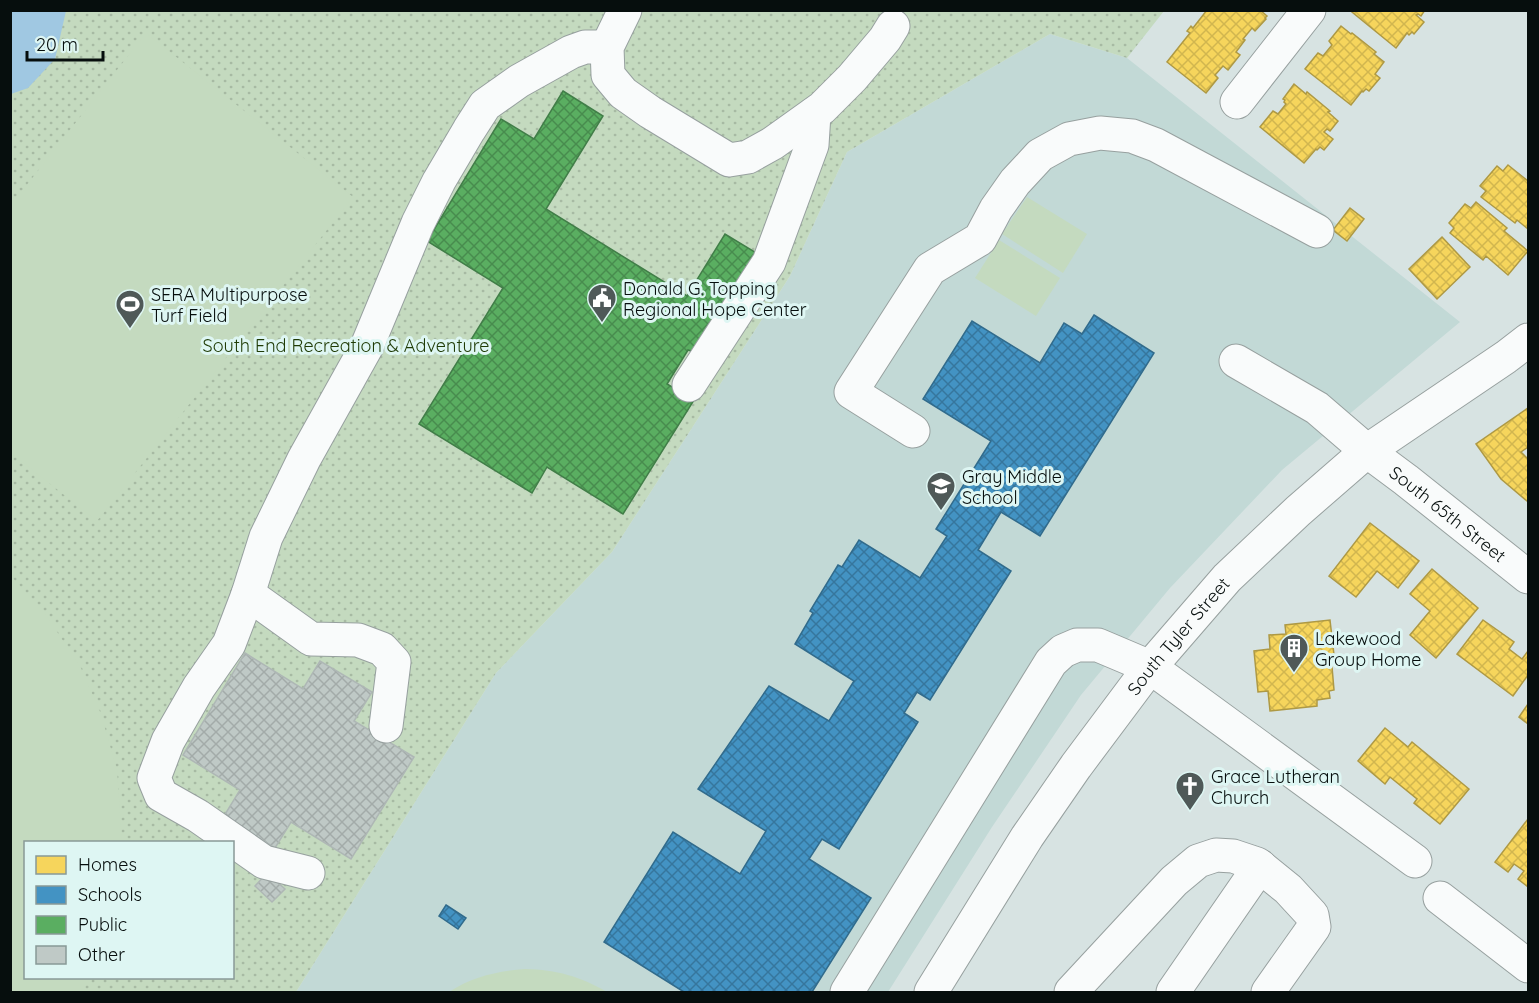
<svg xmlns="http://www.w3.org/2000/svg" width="1539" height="1003" font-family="Quicksand,sans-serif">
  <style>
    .built { fill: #c2d9d6 }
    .park { fill: url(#park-dots); fill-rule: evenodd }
    .pitch { fill: #c4dabf }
    .water { fill: #a0c8e2 }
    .homes { fill: url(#homes-cross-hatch); stroke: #ae9944; stroke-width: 1.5 }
    .schools { fill: url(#schools-cross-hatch); stroke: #316b8c; stroke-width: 1.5 }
    .public { fill: url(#public-cross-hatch); stroke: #417e48; stroke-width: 1.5 }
    .building { fill: url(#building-cross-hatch); stroke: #aeb7b5; stroke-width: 1.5 }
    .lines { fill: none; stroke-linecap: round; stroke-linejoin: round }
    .minor-casing { stroke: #97a09f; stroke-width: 35 }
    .minor { stroke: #f9fbfb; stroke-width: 33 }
    .labels { text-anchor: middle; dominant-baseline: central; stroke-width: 6; stroke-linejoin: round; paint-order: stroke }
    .poi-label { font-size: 18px; fill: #060e0d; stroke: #def6f3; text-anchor: start }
    .park-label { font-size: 18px; fill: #1f3b05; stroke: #def6f3 }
    .street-label { font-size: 18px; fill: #060e0d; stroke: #def6f3 }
  </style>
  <defs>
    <pattern id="park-dots" width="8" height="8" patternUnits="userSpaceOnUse" patternTransform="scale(1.5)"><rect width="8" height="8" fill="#c4dabf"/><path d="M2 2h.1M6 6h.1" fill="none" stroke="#a7baa3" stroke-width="1.8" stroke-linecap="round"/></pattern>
    <pattern id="homes-cross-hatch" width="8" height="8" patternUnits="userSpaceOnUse" patternTransform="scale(1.5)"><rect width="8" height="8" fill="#f6d55c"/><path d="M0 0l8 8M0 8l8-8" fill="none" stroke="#d1b64f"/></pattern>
    <pattern id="schools-cross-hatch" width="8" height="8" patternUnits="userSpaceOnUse" patternTransform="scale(1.5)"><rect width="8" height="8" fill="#4393c3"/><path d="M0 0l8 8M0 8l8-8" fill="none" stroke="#36769d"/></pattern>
    <pattern id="public-cross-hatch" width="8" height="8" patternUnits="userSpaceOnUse" patternTransform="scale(1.5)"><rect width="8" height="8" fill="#5aae61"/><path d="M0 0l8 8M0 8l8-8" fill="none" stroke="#488c4e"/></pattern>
    <pattern id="building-cross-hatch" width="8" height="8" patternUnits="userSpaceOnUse" patternTransform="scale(1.5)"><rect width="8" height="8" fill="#bfc9c6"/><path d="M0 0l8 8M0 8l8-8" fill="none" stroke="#a3aba9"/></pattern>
  </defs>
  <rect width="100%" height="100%" fill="#d7e3e2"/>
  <path class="built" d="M1050 34 1127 58 1460 322 1282 470 1170 588 1081 695 992 827 888 992H296L496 673 612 552 790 276 847 152Z"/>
  <path class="park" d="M10 11H1164L1127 58 1050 34 847 152 790 276 612 552 496 673 296 992H11ZM26 842H232V978H26Z"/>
  <g class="pitch">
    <path d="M146 33 353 197 97 521 11 453V205Z"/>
    <path d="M1027 197 1087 234 1063 273 1002 234Z"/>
    <path d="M999 240 1060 278 1036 316 975 278Z"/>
    <path d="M11 576 46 615 81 668 101 714 117 770 122 842H26V978H85L78 992H11Z"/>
    <path d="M525 969C557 970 579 976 607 992H449C472 977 498 971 525 969Z"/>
  </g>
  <path class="water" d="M10 11H66L55 59 28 88 11 94Z"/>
  <g class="homes">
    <path d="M1207 10H1260L1267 16 1265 18 1266 19 1255 31 1252 28 1243 39 1245 40 1236 52 1240 55 1228 70 1223 66 1215 75 1218 78 1206 93 1167 62 1190 33 1187 31 1191 26 1193 28Z"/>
    <path d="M1353 10H1425L1421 16 1418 14 1416 15 1424 22 1414 34 1412 32 1409 35 1407 33 1396 48 1352 12Z"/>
    <path d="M1341 26 1351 34 1352 33 1376 52 1374 54 1384 62 1375 74 1380 78 1369 91 1366 89 1363 92 1362 91 1351 105 1305 69 1318 53 1323 56 1332 45 1329 41Z"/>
    <path d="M1294 84 1306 94 1307 92 1330 111 1328 112 1338 121 1330 131 1327 129 1324 132 1333 139 1324 150 1320 147 1317 150 1316 149 1304 163 1260 127 1273 111 1278 114 1286 104 1284 102 1285 100 1283 99Z"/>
    <path d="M1508 165 1528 181V229L1517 220 1515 223 1481 197 1486 191 1480 186 1497 166 1503 171Z"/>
    <path d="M1476 202 1507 228 1504 231 1528 251 1508 275 1486 256 1483 260 1450 233 1454 228 1449 223 1465 204 1471 208Z"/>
    <path d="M1350 208 1364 219 1347 241 1333 230Z"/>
    <path d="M1442 237 1470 267 1437 299 1409 269Z"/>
    <path d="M1528 408V447L1521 452 1528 459V500L1527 501 1501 479 1476 444Z"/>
    <path d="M1370 523 1419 561 1398 588 1377 571 1356 597 1329 576Z"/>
    <path d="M1432 569 1478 608 1436 658 1410 635 1430 611 1410 594Z"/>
    <path d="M1330 620 1334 655H1331L1334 690 1329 691 1330 698 1317 700V706L1270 711 1268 691 1258 692 1254 651 1270 649 1269 635 1286 634 1285 625Z"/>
    <path d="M1483 620 1514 642 1509 649 1522 659 1528 651V675L1513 696 1457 654Z"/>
    <path d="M1528 704V724L1519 717Z"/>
    <path d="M1385 728 1408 747 1412 742 1469 789 1440 824 1414 803 1417 799 1390 777 1385 784 1358 761Z"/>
    <path d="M1528 819V887L1518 879 1524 871 1514 864 1508 872 1495 862Z"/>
  </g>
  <g class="schools">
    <path d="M1094 315 1154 353 1040 536 1001 512 978 550 1011 571 930 700 917 692 904 713 918 722 839 849 822 839 809 859 871 898 812 992H684L604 942 673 832 740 874 766 831 698 789 769 686 829 721 854 681 795 644 813 613 810 611 838 565 842 567 859 540 920 578 947 536 936 529 991 441 923 399 972 321 1040 363 1064 323 1082 334Z"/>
    <path d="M446 905 466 918 458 929 439 916Z"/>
  </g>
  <path class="public" d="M563 91 603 116 546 209 687 296 725 234 763 257 703 355 688 350 667 384 694 400 623 514 547 467 532 493 419 424 503 288 427 241 501 119 534 139Z"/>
  <g class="building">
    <path d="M245 653 303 689 320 661 372 692 354 721 414 757 351 859 291 822 275 848 224 816 240 790 183 755Z"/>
    <path d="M267 873 285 889 272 902 255 886Z"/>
  </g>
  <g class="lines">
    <g class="minor-casing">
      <g id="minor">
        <path d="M625 10 607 47 608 75 623 93 650 112 729 160 748 157 773 143 822 108 852 78 885 39 893 26"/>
        <path d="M1237 102 1309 10"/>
        <path id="s1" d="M1236 361 1317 408 1367 451 1406 480 1528 577"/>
        <path d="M689 385 769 262 812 145 814 114"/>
        <path d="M913 431 851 392 930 269 980 239 996 209 1015 182 1040 155 1069 139 1100 133 1132 136 1156 145 1317 231"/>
        <path d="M248 594 311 639 358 640 382 649 394 662 386 726"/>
        <path d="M308 873 264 862 198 816 161 795 154 778 168 741 199 687 229 644 248 594 266 537 304 459 367 346 418 223 439 181 469 130 485 105 519 81 571 52 585 47H607"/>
        <path d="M1440 898 1528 966"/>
        <path d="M847 992 1051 662 1063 651 1077 645H1098L1150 667 1415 861"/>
        <path id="s2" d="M931 992 1027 837 1076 766 1150 667 1227 578 1298 511 1367 451 1506 357 1528 340"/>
        <path d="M1071 992 1174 881 1198 861 1216 855 1233 856 1257 864 1288 889 1312 915 1314 927 1268 992"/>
        <path d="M1173 992 1260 866"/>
      </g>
    </g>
    <use href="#minor" class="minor"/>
  </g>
  <defs>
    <g id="civic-pin" transform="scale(1.5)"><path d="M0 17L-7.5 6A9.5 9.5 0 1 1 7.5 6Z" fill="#4f5958" stroke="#def6f3"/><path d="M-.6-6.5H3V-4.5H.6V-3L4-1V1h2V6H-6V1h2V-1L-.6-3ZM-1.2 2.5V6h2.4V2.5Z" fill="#fff"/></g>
    <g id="stadium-pin" transform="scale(1.5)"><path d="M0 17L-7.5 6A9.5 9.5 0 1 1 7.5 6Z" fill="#4f5958" stroke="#def6f3"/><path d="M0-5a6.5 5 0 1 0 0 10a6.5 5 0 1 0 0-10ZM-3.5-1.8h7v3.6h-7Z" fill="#fff"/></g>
    <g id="school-pin" transform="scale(1.5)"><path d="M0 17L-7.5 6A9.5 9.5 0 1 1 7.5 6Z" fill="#4f5958" stroke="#def6f3"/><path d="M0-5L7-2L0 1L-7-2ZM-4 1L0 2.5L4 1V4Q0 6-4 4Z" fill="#fff"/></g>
    <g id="building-pin" transform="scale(1.5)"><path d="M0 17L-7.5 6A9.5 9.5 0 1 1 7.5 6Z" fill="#4f5958" stroke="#def6f3"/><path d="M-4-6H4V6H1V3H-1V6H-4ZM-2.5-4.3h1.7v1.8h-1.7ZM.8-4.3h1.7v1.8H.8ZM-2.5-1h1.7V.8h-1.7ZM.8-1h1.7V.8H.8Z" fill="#fff"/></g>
    <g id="church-pin" transform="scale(1.5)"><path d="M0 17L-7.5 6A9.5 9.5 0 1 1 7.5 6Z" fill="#4f5958" stroke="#def6f3"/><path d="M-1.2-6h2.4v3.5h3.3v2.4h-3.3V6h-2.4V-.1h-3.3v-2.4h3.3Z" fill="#fff"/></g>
  </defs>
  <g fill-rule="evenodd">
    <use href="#civic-pin" x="602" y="298"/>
    <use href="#stadium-pin" x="130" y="304"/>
    <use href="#school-pin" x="941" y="486"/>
    <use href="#building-pin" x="1294" y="648"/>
    <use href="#church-pin" x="1190" y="786"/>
  </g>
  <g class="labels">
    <g class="poi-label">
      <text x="623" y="288">Donald G. Topping<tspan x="623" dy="21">Regional Hope Center</tspan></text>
      <text x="151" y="294">SERA Multipurpose<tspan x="151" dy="21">Turf Field</tspan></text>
      <text x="962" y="476">Gray Middle<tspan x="962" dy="21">School</tspan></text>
      <text x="1315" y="638">Lakewood<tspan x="1315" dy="21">Group Home</tspan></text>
      <text x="1211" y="776">Grace Lutheran<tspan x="1211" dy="21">Church</tspan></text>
    </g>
    <g class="park-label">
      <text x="346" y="345">South End Recreation &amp; Adventure</text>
    </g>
    <g class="street-label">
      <text stroke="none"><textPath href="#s1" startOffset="262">South 65th Street</textPath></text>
      <text stroke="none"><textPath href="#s2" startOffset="434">South Tyler Street</textPath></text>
    </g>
  </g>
  <rect width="1539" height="1003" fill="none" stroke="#060e0d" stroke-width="24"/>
  <rect x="24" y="841" width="210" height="138" fill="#def6f3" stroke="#889997" stroke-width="1.5"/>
  <rect x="36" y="856" width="30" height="18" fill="#f6d55c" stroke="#889997" stroke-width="1.5"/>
  <text x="78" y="871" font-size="18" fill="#060e0d">Homes</text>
  <rect x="36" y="886" width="30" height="18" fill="#4393c3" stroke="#889997" stroke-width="1.5"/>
  <text x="78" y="901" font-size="18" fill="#060e0d">Schools</text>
  <rect x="36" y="916" width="30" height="18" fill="#5aae61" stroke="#889997" stroke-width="1.5"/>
  <text x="78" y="931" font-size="18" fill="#060e0d">Public</text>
  <rect x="36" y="946" width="30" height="18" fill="#bfc9c6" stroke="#889997" stroke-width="1.5"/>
  <text x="78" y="961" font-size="18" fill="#060e0d">Other</text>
  <path d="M27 51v9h76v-9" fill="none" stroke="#060e0d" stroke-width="3"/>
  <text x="36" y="51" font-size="18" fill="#060e0d" stroke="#def6f3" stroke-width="4.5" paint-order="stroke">20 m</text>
</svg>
